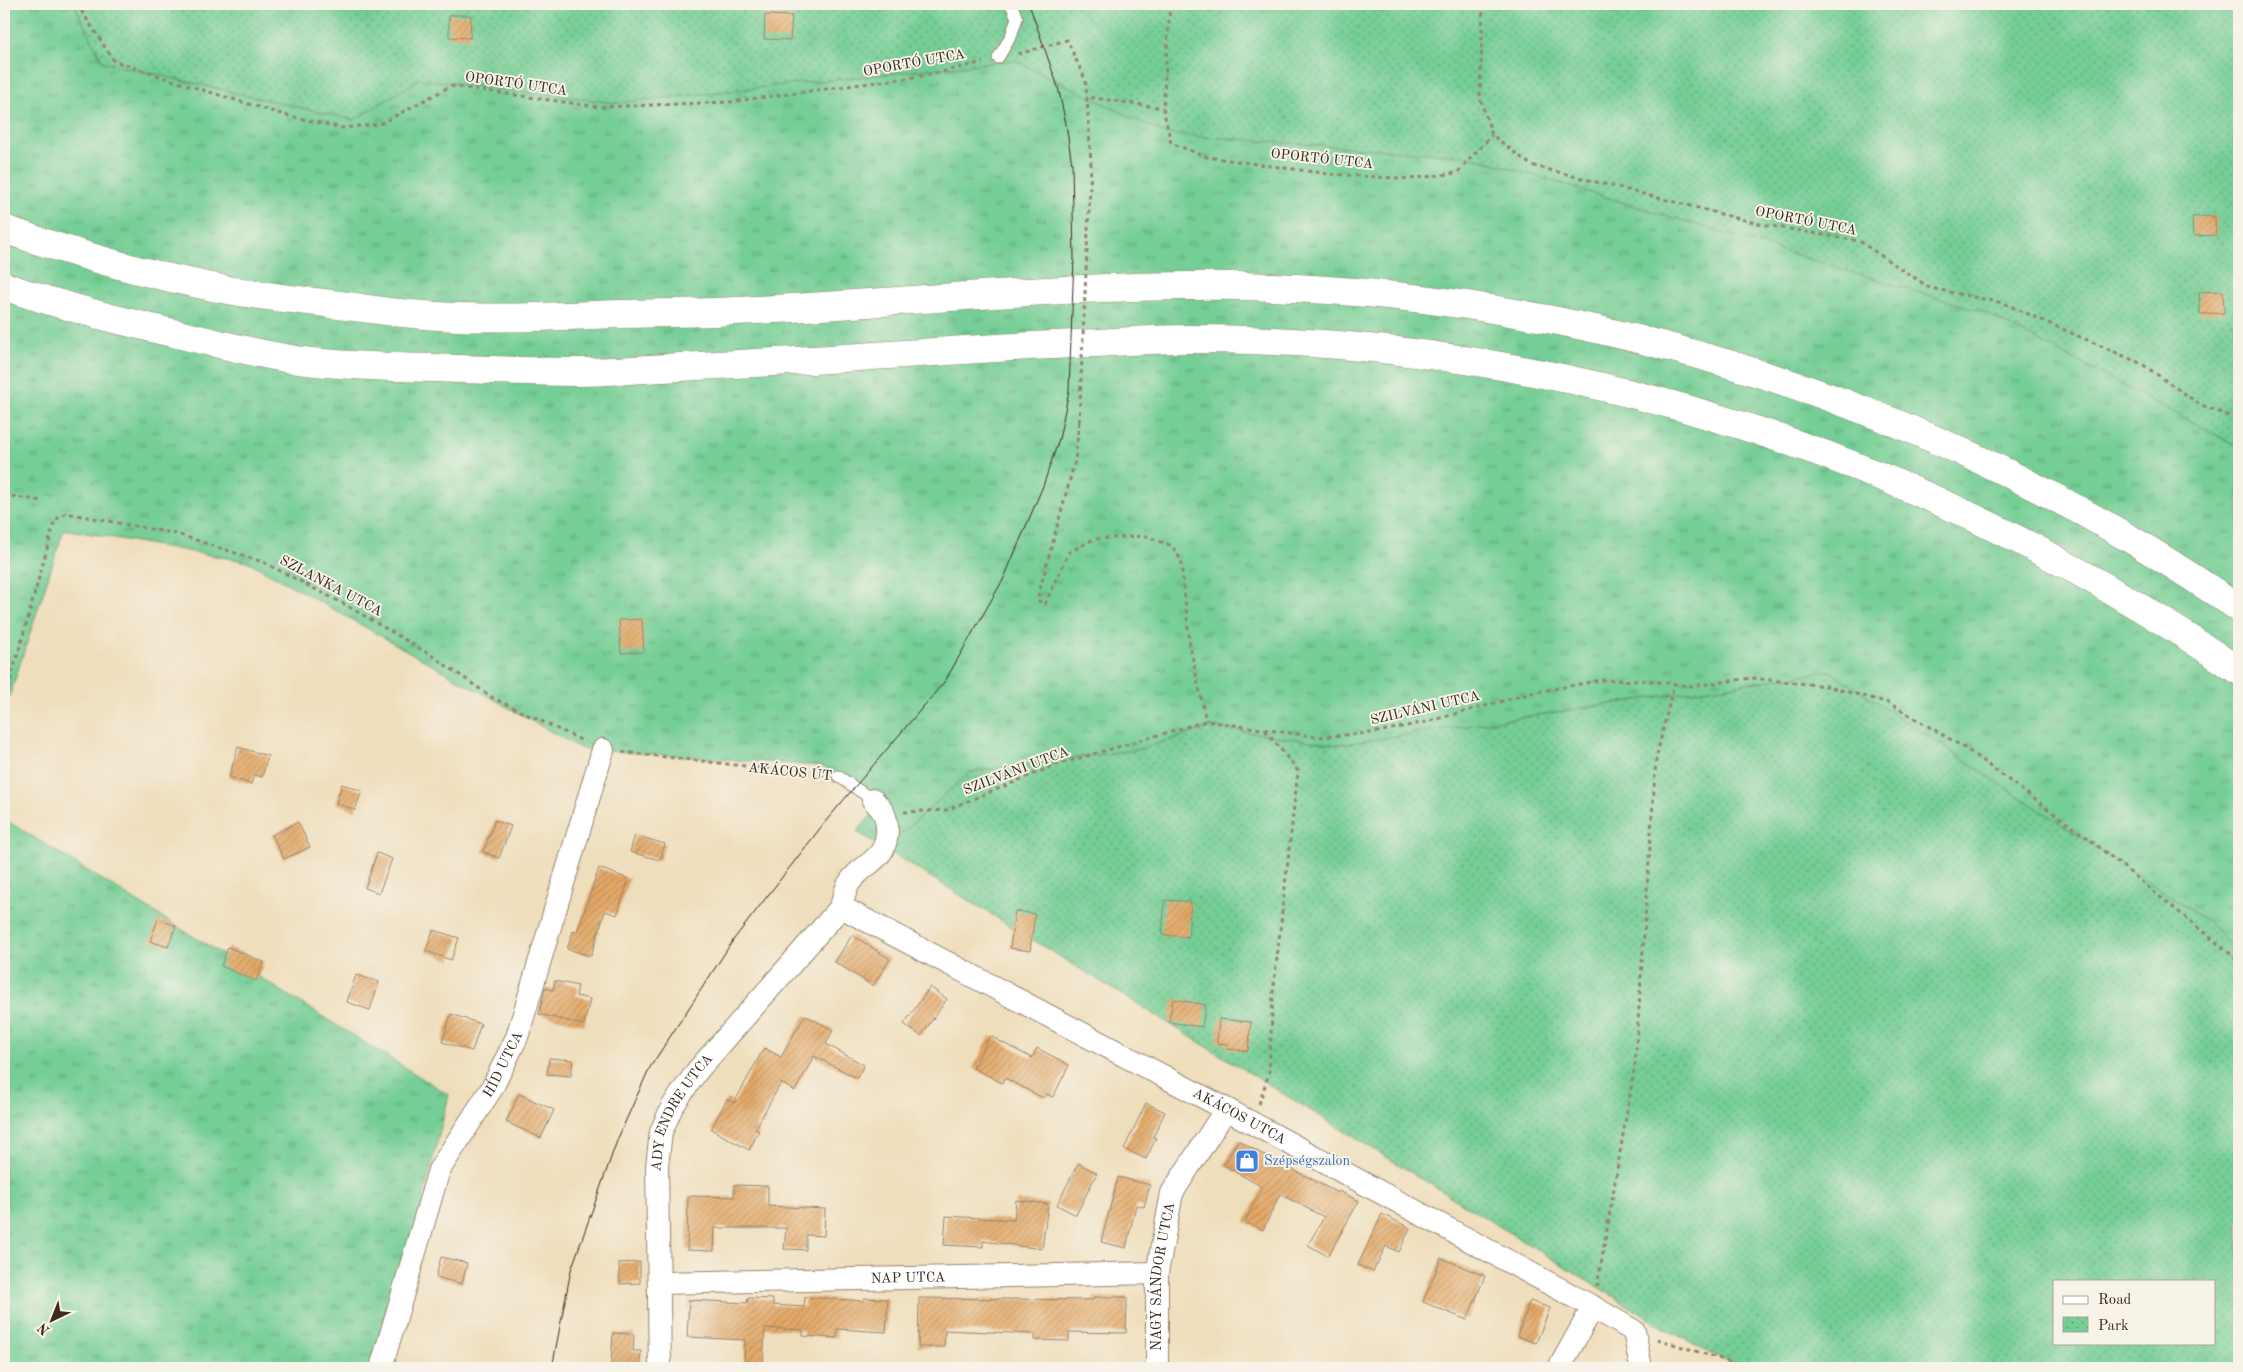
<svg xmlns="http://www.w3.org/2000/svg" width="2243" height="1372" font-family="'Old Standard TT',serif">
  <style>
    .grass { fill: url(#grass-tufts); stroke: #587c5a }
    .park { fill: url(#park-dots); stroke: #587c5a; fill-rule: evenodd }
    .building { fill: url(#building-hatch) }
    .lines { fill: none; stroke-linecap: round; stroke-linejoin: round }
    .service-casing { stroke: #95846d; stroke-width: 13 }
    .minor-casing { stroke: #95846d; stroke-width: 24 }
    .trunk-casing { stroke: #95846d; stroke-width: 29 }
    .path { stroke: #95846d; stroke-width: 3; stroke-dasharray: 4 4; stroke-linecap: butt }
    .service { stroke: #fff; stroke-width: 11 }
    .minor { stroke: #fff; stroke-width: 22 }
    .trunk { stroke: #fff; stroke-width: 28 }
    .tram { stroke: #3b2a1e; stroke-width: 1 }
    .path-bridge { stroke: #95846d; stroke-width: 3; stroke-dasharray: 4 4; stroke-linecap: butt }
    .labels { text-anchor: middle; dominant-baseline: central; stroke-width: 4; stroke-linejoin: round; paint-order: stroke }
    .street-label { font-size: 14px; fill: #3b2a1e; stroke: #f7f3e8 }
    .shop-label { font-size: 14px; fill: #366cbe; stroke: #f7f3e8; text-anchor: start }
  </style>
  <defs>
    <pattern id="grass-tufts" width="24" height="20" patternUnits="userSpaceOnUse" patternTransform="scale(1.25)"><rect width="24" height="20" fill="#74ce95"/><path d="M3 7l-1-3M5 7V3M7 7l1-3M15 17l-1-3M17 17v-4M19 17l1-3" fill="none" stroke="#60a779"/></pattern>
    <pattern id="park-dots" width="8" height="8" patternUnits="userSpaceOnUse" patternTransform="scale(1.25)"><rect width="8" height="8" fill="#74ce95"/><path d="M2 2h.1M6 6h.1" fill="none" stroke="#60a779" stroke-width="1.8" stroke-linecap="round"/></pattern>
    <pattern id="building-hatch" width="6" height="6" patternUnits="userSpaceOnUse" patternTransform="scale(1.25)"><rect width="6" height="6" fill="#e4a967"/><path d="M-1 1l2-2M0 6l6-6M5 7l2-2" fill="none" stroke="#ba8a54"/></pattern>
  </defs>
  <rect width="100%" height="100%" fill="#f7f3e8"/>
  <filter id="ink" filterUnits="userSpaceOnUse"><feTurbulence type="fractalNoise" baseFrequency=".02" numOctaves="2"/><feDisplacementMap in="SourceGraphic" scale="10" xChannelSelector="R" yChannelSelector="G"/><feConvolveMatrix kernelMatrix="1 2 1 2 8 2 1 2 1" color-interpolation-filters="sRGB"/></filter>
  <filter id="wash" filterUnits="userSpaceOnUse"><feTurbulence type="fractalNoise" baseFrequency=".0096" numOctaves="4" result="noise"/><feDisplacementMap in="SourceGraphic" scale="20" xChannelSelector="R" yChannelSelector="G"/><feGaussianBlur stdDeviation="1.12" result="paint"/><feColorMatrix in="noise" values="0 0 0 0 0 0 0 0 0 0 0 0 0 0 0 0 0 1.4 0 .05"/><feComposite in="paint" operator="in"/></filter>
  <g filter="url(#wash)">
    <rect width="100%" height="100%" fill="#efdebc"/>
    <g class="grass">
      <path d="M4 4H74L103 62 354 120 419 79 617 103 1014 60 1166 134 1470 156 1984 312 2239 447V955L2207 921 1830 671 1338 745 1210 727 1141 749 970 772 885 849 857 832 874 812 873 800 821 766 582 749 249 562 64 529 4 713Z"/>
      <path d="M4 819 449 1095 381 1368H4Z"/>
    </g>
    <g class="park">
      <path d="M74 4H2239V447L1984 312 1470 156 1166 134 1014 60 617 103 420 79 354 120 103 62Z"/>
      <path d="M1830 671 2207 921 2239 955V1368H1739L1668 1330 885 849 970 772 1141 749 1211 727 1338 745ZM2054 1281H2214V1343H2054Z"/>
    </g>
    <g id="blocks">
      <g class="building">
        <path d="M449 15H471L470 38 449 37Z"/>
        <path d="M765 15 792 16 790 40 764 39Z"/>
        <path d="M2215 216 2216 235 2193 236 2192 217Z"/>
        <path d="M2223 291 2224 313 2200 314 2199 292Z"/>
        <path d="M642 619 644 652 621 653 619 620Z"/>
        <path d="M238 747 268 756 262 777 254 775 251 784 229 777Z"/>
        <path d="M342 784 362 791 355 810 336 803Z"/>
        <path d="M495 820 511 826 499 858 483 852Z"/>
        <path d="M298 822 310 847 284 859 272 835Z"/>
        <path d="M635 835 665 844 660 860 630 852Z"/>
        <path d="M377 853 392 859 379 893 365 888Z"/>
        <path d="M599 868 629 879 617 915 605 911 591 956 567 949 573 931 577 932Z"/>
        <path d="M1165 900 1191 902 1188 937 1162 935Z"/>
        <path d="M1015 911 1035 914 1030 951 1010 948Z"/>
        <path d="M158 919 176 926 168 947 150 941Z"/>
        <path d="M433 930 459 938 451 960 426 951Z"/>
        <path d="M852 935 890 959 873 986 835 962Z"/>
        <path d="M228 947 264 962 256 981 221 966Z"/>
        <path d="M356 975 379 982 370 1010 347 1002Z"/>
        <path d="M555 981 578 986 576 996 590 999 584 1025 539 1014 545 988 553 990Z"/>
        <path d="M930 987 947 999 921 1036 904 1024Z"/>
        <path d="M1173 999 1206 1005 1202 1027 1169 1022Z"/>
        <path d="M451 1014 481 1024 472 1051 442 1042Z"/>
        <path d="M805 1015 833 1030 826 1044 864 1065 857 1078 814 1056 795 1091 781 1083 755 1129 759 1131 749 1150 711 1129 727 1099 734 1103 764 1048 781 1057Z"/>
        <path d="M1219 1019 1251 1022 1248 1051 1227 1049 1228 1044 1217 1043Z"/>
        <path d="M990 1036 1032 1058 1037 1048 1069 1065 1053 1097 1046 1094 1043 1098 1005 1078 1002 1083 973 1068Z"/>
        <path d="M549 1058 573 1060 571 1076 547 1074Z"/>
        <path d="M519 1094 554 1110 541 1138 506 1122Z"/>
        <path d="M1146 1103 1165 1112 1153 1137 1156 1138 1146 1159 1124 1149Z"/>
        <path d="M1238 1140 1289 1170 1290 1168 1338 1193 1339 1191 1359 1201 1328 1256 1308 1245 1324 1217 1280 1194 1263 1230 1245 1222 1262 1187 1224 1165Z"/>
        <path d="M1078 1163 1097 1173 1076 1215 1057 1205Z"/>
        <path d="M1118 1177 1150 1185 1144 1207 1136 1205 1126 1248 1101 1242Z"/>
        <path d="M734 1185 768 1186V1206L825 1209 824 1236 806 1235V1250L784 1249 786 1228H715L714 1251 687 1250 688 1196 734 1197Z"/>
        <path d="M1016 1200 1048 1204 1042 1249 983 1241V1247L944 1245 946 1216 1014 1220Z"/>
        <path d="M1382 1214 1410 1228 1399 1252 1386 1246 1373 1272 1358 1265Z"/>
        <path d="M441 1257 467 1263 462 1284 436 1277Z"/>
        <path d="M1441 1258 1485 1276 1467 1320 1423 1302Z"/>
        <path d="M640 1262V1283L620 1284 619 1263Z"/>
        <path d="M805 1297 864 1301V1298L888 1299 886 1332 837 1329V1338L803 1336V1330L765 1328 763 1366 744 1365 745 1340 687 1337 689 1300 747 1303 748 1298 773 1299V1305L804 1307Z"/>
        <path d="M1093 1297H1127L1126 1333 1069 1332V1341L1035 1340V1334L945 1330 944 1347H918L919 1298 1093 1300Z"/>
        <path d="M1530 1301 1550 1308 1536 1343 1517 1336Z"/>
        <path d="M613 1333 634 1334 633 1351H641L640 1367 611 1366Z"/>
      </g>
    </g>
  </g>
  <g filter="url(#ink)">
    <use href="#blocks" fill-opacity="0" stroke="#95846d" stroke-width="1"/>
    <g class="lines">
      <g class="service-casing">
        <g id="service">
          <path d="M998 58 1011 36 1017 18 1011 4"/>
          <path d="M838 776 873 800"/>
        </g>
      </g>
      <g class="minor-casing">
        <g id="minor">
          <path id="s1" d="M841 907 1226 1109 1593 1307 1634 1331 1641 1368"/>
          <path id="s2" d="M659 1283 1157 1273"/>
          <path id="s3" d="M381 1368 439 1170 492 1088 517 1037 603 750"/>
          <path id="s4" d="M660 1368 657 1166 661 1132 672 1107 697 1071 841 907C843 900 845 891 848 885 860 863 887 863 887 830 887 816 883 810 873 800"/>
          <path id="s5" d="M1157 1368V1273L1172 1193 1226 1109"/>
          <path d="M1559 1368 1593 1307"/>
        </g>
      </g>
      <g class="trunk-casing">
        <g id="trunk">
          <path d="M4 229C80 256 159 278 239 292 270 297 301 300 331 304 358 307 385 312 412 314 481 321 552 316 621 314 660 313 698 313 737 311 888 304 1038 287 1189 286 1517 282 1849 374 2132 540 2168 561 2204 585 2239 608"/>
          <path d="M4 286C66 308 130 323 194 338 228 346 262 355 297 360 350 367 405 367 459 369 498 370 537 372 576 372 610 372 645 369 680 367 730 364 781 362 831 359 920 353 1009 346 1098 343 1129 341 1160 339 1191 339 1572 340 1926 457 2239 671"/>
        </g>
      </g>
      <g class="path">
        <path d="M77 4 114 61 190 86 281 114 342 128 380 124 451 86 599 107 729 102 929 75 983 62"/>
        <path d="M1170 4 1163 108 1171 143 1207 157 1329 174 1409 179 1457 173 1492 135"/>
        <path d="M1483 4 1480 98 1492 135 1531 165 1760 224 1859 241 1930 288 2003 303 2142 364 2199 404 2239 420"/>
        <path d="M1018 54 1067 40 1085 79 1087 97"/>
        <path d="M1091 165 1087 97 1163 108"/>
        <path d="M1079 422 1075 461 1037 600 1045 604 1069 552 1094 539 1146 536 1172 546 1181 560 1190 646 1206 721"/>
        <path d="M4 495 42 501"/>
        <path d="M4 704 55 520 66 513 177 534 263 562 344 604 431 655 493 698 585 742"/>
        <path d="M622 752 824 775"/>
        <path d="M904 812 946 810 1056 765 1206 721 1318 737 1372 733 1426 722 1532 693 1601 680 1652 681 1692 686 1752 678 1826 686 1889 703 1965 748 2089 839 2239 961"/>
        <path d="M1259 1104 1269 1073 1273 993 1298 771 1265 730"/>
        <path d="M1597 1287 1635 1065 1656 759 1674 683"/>
        <path d="M1657 1339 1750 1368"/>
      </g>
      <use href="#service" class="service"/>
      <use href="#minor" class="minor"/>
      <use href="#trunk" class="trunk"/>
      <path class="tram" d="M552 1368 571 1270 618 1138 649 1069 734 939 825 822 945 681 1004 578 1043 486 1059 439 1069 391 1074 258 1072 165 1066 124 1058 87 1029 4"/>
      <path class="path-bridge" d="M1079 422 1091 165"/>
    </g>
  </g>
  <defs>
    <g id="shop-square" transform="scale(1.25)"><rect x="-9" y="-9" width="18" height="18" rx="4" fill="#3f7fe0" stroke="#f7f3e8"/><path d="M-5-2.5h2.3a2.7 3.5 0 0 1 5.4 0H5L5.5 6h-11ZM-1.5-2.5h3a1.5 2.3 0 0 0-3 0Z" fill="#fff"/></g>
  </defs>
  <g fill-rule="evenodd">
    <use href="#shop-square" x="1247" y="1161"/>
  </g>
  <g class="labels">
    <g class="street-label">
      <text transform="translate(914 63) rotate(-10)">OPORTÓ UTCA</text>
      <text transform="translate(516 84) rotate(8)">OPORTÓ UTCA</text>
      <text transform="translate(1322 159) rotate(6)">OPORTÓ UTCA</text>
      <text transform="translate(1806 221) rotate(11)">OPORTÓ UTCA</text>
      <text transform="translate(331 586) rotate(28)">SZLANKA UTCA</text>
      <text transform="translate(1425 708) rotate(-13)">SZILVÁNI UTCA</text>
      <text transform="translate(1016 771) rotate(-21)">SZILVÁNI UTCA</text>
      <text transform="translate(790 772) rotate(6)">AKÁCOS ÚT</text>
      <text stroke="none"><textPath href="#s3" startOffset="330">HÍD UTCA</textPath></text>
      <text stroke="none"><textPath href="#s4" startOffset="262">ADY ENDRE UTCA</textPath></text>
      <text stroke="none"><textPath href="#s1" startOffset="450">AKÁCOS UTCA</textPath></text>
      <text stroke="none"><textPath href="#s5" startOffset="92">NAGY SÁNDOR UTCA</textPath></text>
      <text stroke="none"><textPath href="#s2" startOffset="249">NAP UTCA</textPath></text>
    </g>
    <g class="shop-label">
      <text x="1264" y="1161">Szépségszalon</text>
    </g>
  </g>
  <rect width="2243" height="1372" fill="none" stroke="#f7f3e8" stroke-width="20"/>
  <rect x="2053" y="1280" width="162" height="65" fill="#f7f3e8" stroke="#aca397"/>
  <rect x="2063" y="1296" width="25" height="8" fill="#ffffff" stroke="#aca397"/>
  <text x="2098" y="1304" font-size="15" fill="#3b2a1e">Road</text>
  <rect x="2063" y="1317" width="25" height="15" fill="url(#park-dots)" stroke="#aca397"/>
  <text x="2098" y="1330" font-size="15" fill="#3b2a1e">Park</text>
  <g transform="translate(52 1320) rotate(223)" stroke="#f7f3e8" stroke-width="4" paint-order="stroke">
  <path d="M0-4L9 19L0 12L-9 19Z" fill="#3b2a1e"/>
  <text y="-8" font-size="14" font-weight="bold" text-anchor="middle" fill="#3b2a1e">N</text>
  </g>
</svg>
